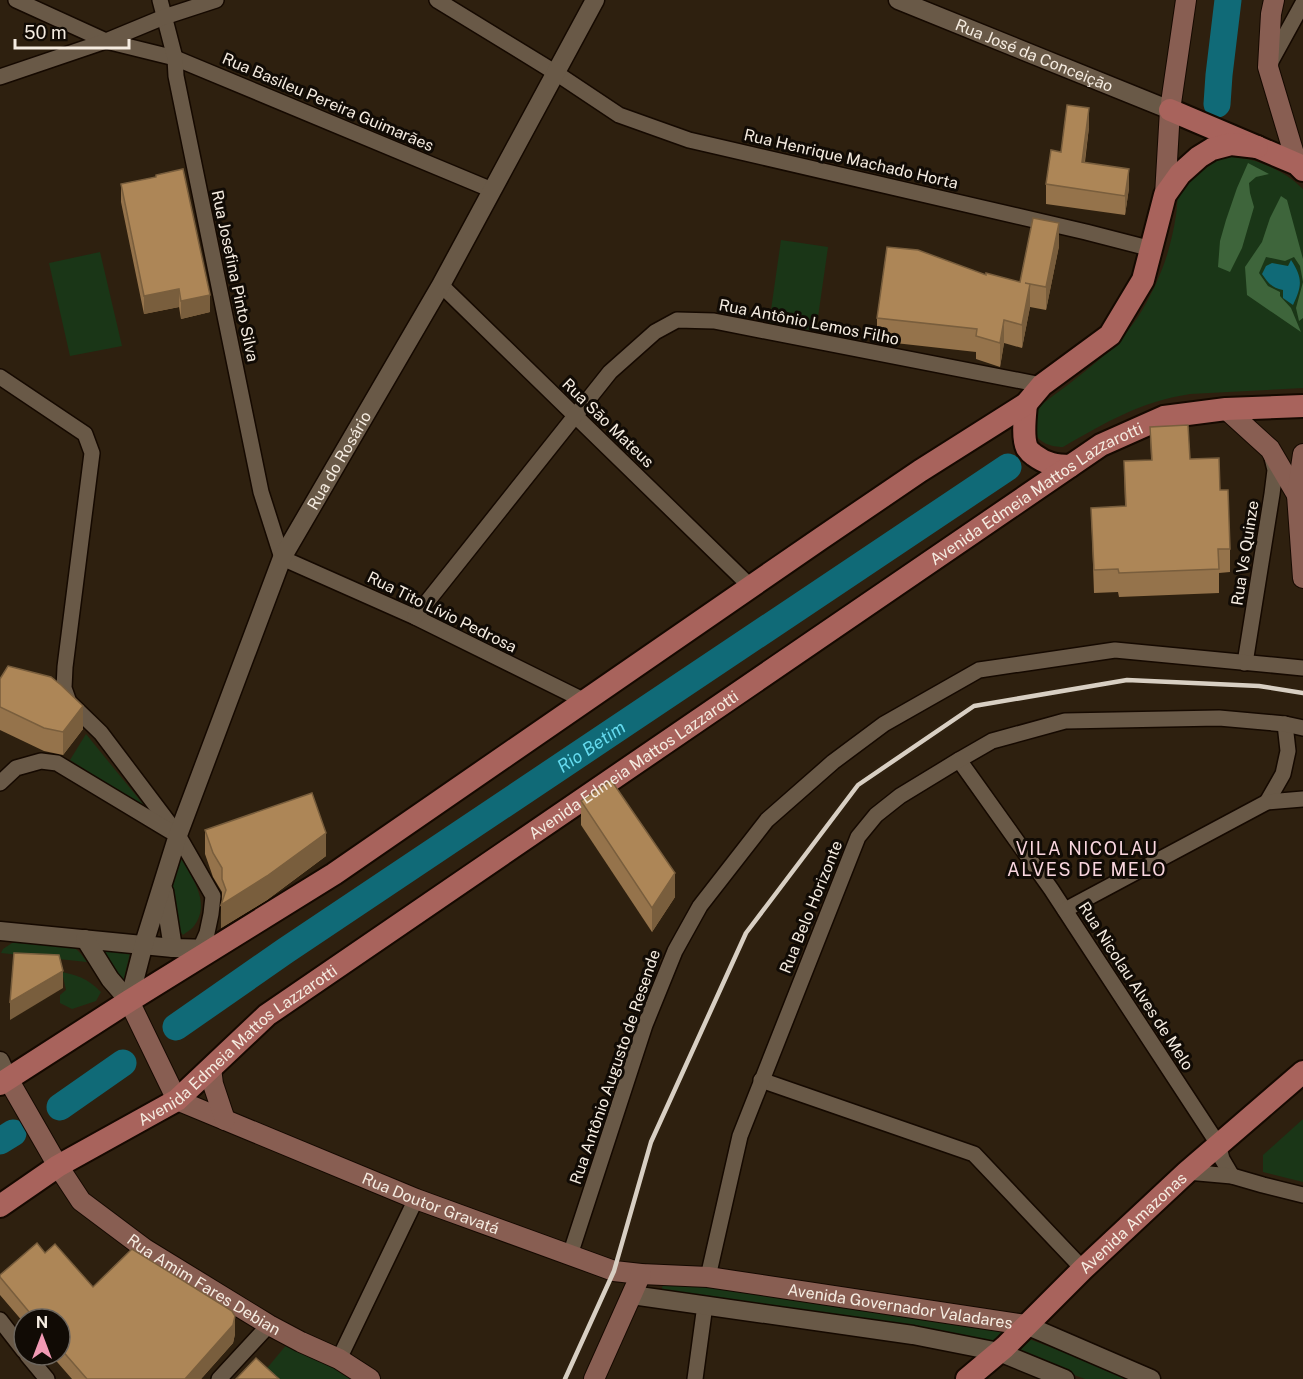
<svg xmlns="http://www.w3.org/2000/svg" width="1303" height="1379" font-family="'Public Sans',sans-serif">
  <style>
    .green { fill: #1a3617 }
    .forest { fill: #3e653b }
    .water { fill: #106a77 }
    .lines { fill: none; stroke-linecap: round; stroke-linejoin: round }
    .river { stroke: #106a77; stroke-width: 27 }
    .minor-casing { stroke: #150900; stroke-width: 18 }
    .tertiary-casing { stroke: #150900; stroke-width: 21 }
    .secondary-casing { stroke: #150900; stroke-width: 22 }
    .primary-casing { stroke: #150900; stroke-width: 26 }
    .minor { stroke: #695947; stroke-width: 15 }
    .tertiary { stroke: #695947; stroke-width: 18 }
    .secondary { stroke: #885e52; stroke-width: 20 }
    .primary { stroke: #a8635c; stroke-width: 22 }
    .rail { stroke: #d8cfc3; stroke-width: 4.5 }
    .wall { fill: #95734b }
    .shaded-wall { fill: #795e3d }
    .building { fill: #ad8657; stroke: #795e3d; stroke-width: 1.5 }
    .labels { text-anchor: middle; dominant-baseline: central; stroke-width: 6; stroke-linejoin: round; paint-order: stroke }
    .street-label { font-size: 16px; fill: #f5ece1; stroke: #110b05 }
    .water-label { font-size: 18px; font-style: italic; fill: #65dbef; stroke: #110b05 }
    .neighbourhood-label { font-size: 18px; letter-spacing: 1.5px; fill: #f9d6df; stroke: #110b05 }
  </style>
  <rect width="100%" height="100%" fill="#2e200f"/>
  <g class="green">
    <path d="M1238 154 1237 157C1263 161 1284 171 1303 189V388L1190 394C1139 402 1107 422 1063 447 1052 447 1037 443 1034 430 1033 424 1036 415 1036 409 1072 381 1112 355 1138 317 1150 298 1160 277 1167 255 1171 242 1174 228 1176 215 1177 209 1177 202 1178 197 1180 189 1200 166 1207 161 1213 157 1230 155 1238 154Z"/>
    <path d="M781 240 828 247 816 331 769 324Z"/>
    <path d="M100 252 122 346 70 356 49 263Z"/>
    <path d="M86 734 147 809 70 760Z"/>
    <path d="M177 852C189 873 213 902 194 926 191 930 186 932 183 935L176 927 171 889Z"/>
    <path d="M12 943C22 943 67 944 74 948 80 951 83 957 87 962L1 953 3 949Z"/>
    <path d="M100 948 131 949 123 982Z"/>
    <path d="M62 972C80 976 88 979 101 992L96 1001 72 1009 60 1003V995L66 990Z"/>
    <path d="M1303 1119V1182L1263 1172V1155Z"/>
    <path d="M664 1281 994 1326 1056 1349 1128 1379H1085L979 1341 660 1295Z"/>
    <path d="M288 1343 356 1379H258Z"/>
  </g>
  <g class="forest">
    <path d="M1248 163 1269 174 1256 177 1249 183 1250 193 1254 207 1242 248 1230 272 1218 267 1220 241 1226 220 1237 188Z"/>
    <path d="M1281 196 1287 200 1303 259V318L1299 321 1296 308 1303 282 1300 266 1294 257 1285 261 1266 257 1259 273 1268 286 1280 292V296L1291 308 1301 332 1247 295 1245 267 1262 242 1270 218Z"/>
  </g>
  <path class="water" d="M1291 260C1303 278 1302 286 1293 305L1283 298V290C1272 288 1268 283 1262 274L1266 266 1272 263 1288 266Z"/>
  <g class="lines">
    <g class="river">
      <path d="M1217 104 1219 75 1228 0"/>
      <path id="s1" d="M176 1027 285 951 1008 467"/>
      <path d="M60 1107 123 1063"/>
      <path d="M0 1141 13 1133"/>
    </g>
    <g class="minor-casing">
      <g id="minor">
        <path d="M16 0 106 41 175 58 492 190"/>
        <path d="M160 0 175 58 176 76 261 492 282 558 415 617 585 701"/>
        <path d="M437 0 556 73 619 115 689 140 1086 232 1152 249"/>
        <path d="M1269 65 1303 3"/>
        <path d="M0 77 106 41 164 17 216 0"/>
        <path d="M441 285 750 586"/>
        <path d="M0 377 85 434 92 453 65 667 64 688 69 702 101 733 178 835 213 896 211 914 207 933 200 949"/>
        <path d="M415 617 610 372 655 332 677 320 714 321 1042 385"/>
        <path d="M1245 663 1272 494 1275 470 1272 458"/>
        <path d="M959 760 1051 889 1218 1144 1222 1159 1232 1176"/>
        <path d="M0 783 16 768 41 761 57 763 170 831"/>
        <path d="M1267 802 1283 774 1288 751 1285 724"/>
        <path d="M1065 910 1267 802 1303 799"/>
        <path d="M761 1080 974 1154 1083 1269"/>
        <path d="M1187 1172 1232 1176 1263 1185 1303 1195"/>
        <path d="M570 1255 645 1025 675 951 700 906 767 820 833 762 884 724 979 670 1115 650 1303 668"/>
        <path d="M708 1277 740 1136 858 837 876 815 900 796 959 760 992 741 1065 721 1219 718 1285 724 1303 728"/>
        <path d="M0 1320 24 1351"/>
        <path d="M27 1355 47 1379"/>
        <path d="M339 1359 416 1199"/>
        <path d="M219 1379 269 1325"/>
        <path d="M695 1379 705 1305"/>
      </g>
    </g>
    <g class="tertiary-casing">
      <g id="tertiary">
        <path id="s2" d="M898 0 1170 110"/>
        <path d="M164 891 173 948"/>
        <path d="M0 931 173 948 213 949"/>
        <path d="M85 939 110 979 129 1001"/>
        <path id="s3" d="M129 1001 143 947 178 835 282 558 441 285 595 0"/>
        <path d="M0 1061 8 1079"/>
        <path d="M632 1295 913 1335 999 1352 1065 1379"/>
        <path d="M1026 1325 1151 1379"/>
      </g>
    </g>
    <g class="secondary-casing">
      <g id="secondary">
        <path d="M1274 0 1271 14 1268 67 1297 164"/>
        <path d="M1165 195 1170 110 1186 0"/>
        <path d="M1226 409 1270 449 1297 495"/>
        <path d="M1303 454 1297 495 1303 578"/>
        <path id="s4" d="M129 1001 177 1100 416 1199 614 1271 641 1274 708 1277 1026 1325"/>
        <path d="M211 1068 213 1084 225 1120"/>
        <path id="s5" d="M8 1079 58 1166 81 1201 145 1249 269 1325 301 1342 339 1359 370 1379"/>
        <path d="M594 1379 641 1274"/>
      </g>
    </g>
    <g class="primary-casing">
      <g id="primary">
        <path d="M1170 110 1297 164 1303 170"/>
        <path d="M1026 404C1025 416 1022 437 1027 448 1029 451 1031 453 1034 455 1046 464 1056 466 1070 466"/>
        <path d="M0 1084 129 1001 334 874 820 539 920 471 1026 404 1042 385 1110 335 1143 280 1165 195 1180 174 1199 157 1212 149 1231 144 1257 147"/>
        <path id="s6" d="M0 1206 58 1166 177 1100 267 1015 1101 445 1164 417 1226 409 1303 406"/>
        <path id="s7" d="M967 1379 1005 1347 1083 1269 1187 1172 1303 1072"/>
      </g>
    </g>
    <use href="#minor" class="minor"/>
    <use href="#tertiary" class="tertiary"/>
    <use href="#secondary" class="secondary"/>
    <use href="#primary" class="primary"/>
    <path class="rail" d="M565 1379 614 1271 651 1142 746 933 858 785 974 706 1127 680 1259 686 1303 693"/>
  </g>
  <g class="wall">
    <path d="M1089 127 1085 162 1129 188 1125 215 1046 204V184L1061 152Z"/>
    <path d="M121 184 210 312 181 319 179 307 144 314 121 202Z"/>
    <path d="M1059 246 1046 310 1030 307 1022 348 1004 343 1000 367 976 359V352L877 341V318L986 275 1020 282Z"/>
    <path d="M1150 427 1190 459 1220 490 1230 549V572L1219 573V593L1119 597 1118 592 1094 593 1091 508 1125 506 1124 461 1151 460Z"/>
    <path d="M0 679 83 729 63 755 44 751 0 730Z"/>
    <path d="M581 801 675 897 652 932 581 825Z"/>
    <path d="M205 830 326 856 267 900 221 928 222 892 213 877 205 854Z"/>
    <path d="M45 1253 93 1287 235 1334 233 1343 201 1379H72L51 1355H60V1319H24V1323L0 1295V1275Z"/>
  </g>
  <g class="shaded-wall">
    <path d="M1089 108V127L1082 181V162Z"/>
    <path d="M1129 169V188L1125 215V196Z"/>
    <path d="M1059 223V246L1046 310V287Z"/>
    <path d="M1030 284V307L1022 348V325Z"/>
    <path d="M179 289V307L144 314V296Z"/>
    <path d="M210 295V312L181 319V301Z"/>
    <path d="M1004 320V343L1000 367V343Z"/>
    <path d="M83 706V729L63 755V732Z"/>
    <path d="M326 833V856L267 900 221 928V905Z"/>
    <path d="M675 873V897L652 932V908Z"/>
    <path d="M63 971V988L10 1020V1002Z"/>
    <path d="M235 1316V1334L233 1343 201 1379H185Z"/>
  </g>
  <g class="building">
    <path d="M1067 105 1089 108 1082 162 1129 169 1125 196 1046 184 1051 150 1061 152Z"/>
    <path d="M183 169 210 295 181 301 179 289 144 296 121 184 156 177V175Z"/>
    <path d="M1033 218 1059 223 1046 287 1025 283 1030 284 1022 325 1004 320 1000 343 976 336 977 329 877 318 887 247 918 250 986 275V273L1020 282Z"/>
    <path d="M1188 425 1190 459 1219 458 1220 490H1228L1230 549H1218L1219 569 1119 573 1118 569 1094 570 1091 508 1126 506 1124 461 1152 460 1150 427Z"/>
    <path d="M8 666 51 677 61 685 83 706 63 732 44 728 0 707V679Z"/>
    <path d="M611 780 675 873 652 908 581 801Z"/>
    <path d="M312 793 326 833 267 876 221 905 226 890 222 879V868L213 853 205 830Z"/>
    <path d="M14 953 59 955 63 971 10 1002Z"/>
    <path d="M37 1243 45 1253 55 1244 93 1287 132 1249 232 1311 235 1316 233 1325 185 1379H87L60 1348V1319H35L0 1277V1275Z"/>
    <path d="M256 1358 279 1379H236Z"/>
  </g>
  <g class="labels">
    <g class="street-label">
      <text stroke="none"><textPath href="#s2" startOffset="147">Rua José da Conceição</textPath></text>
      <text transform="translate(328 102) rotate(23)">Rua Basileu Pereira Guimarães</text>
      <text transform="translate(851 159) rotate(13)">Rua Henrique Machado Horta</text>
      <text transform="translate(235 276) rotate(78)">Rua Josefina Pinto Silva</text>
      <text transform="translate(809 322) rotate(11)">Rua Antônio Lemos Filho</text>
      <text transform="translate(608 423) rotate(44)">Rua São Mateus</text>
      <text stroke="none"><textPath href="#s3" startOffset="582">Rua do Rosário</textPath></text>
      <text stroke="none"><textPath href="#s6" startOffset="1260">Avenida Edmeia Mattos Lazzarotti</textPath></text>
      <text transform="translate(1245 553) rotate(-81)">Rua Vs Quinze</text>
      <text transform="translate(442 612) rotate(26)">Rua Tito Lívio Pedrosa</text>
      <text stroke="none"><textPath href="#s6" startOffset="774">Avenida Edmeia Mattos Lazzarotti</textPath></text>
      <text transform="translate(811 907) rotate(-68)">Rua Belo Horizonte</text>
      <text transform="translate(1136 986) rotate(57)">Rua Nicolau Alves de Melo</text>
      <text stroke="none"><textPath href="#s6" startOffset="288">Avenida Edmeia Mattos Lazzarotti</textPath></text>
      <text transform="translate(615 1067) rotate(-71)">Rua Antônio Augusto de Resende</text>
      <text stroke="none"><textPath href="#s4" startOffset="384">Rua Doutor Gravatá</textPath></text>
      <text stroke="none"><textPath href="#s7" startOffset="228">Avenida Amazonas</textPath></text>
      <text stroke="none"><textPath href="#s5" startOffset="291">Rua Amim Fares Debian</textPath></text>
      <text stroke="none"><textPath href="#s4" startOffset="868">Avenida Governador Valadares</textPath></text>
    </g>
    <g class="water-label">
      <text stroke="none"><textPath href="#s1" startOffset="501">Rio Betim</textPath></text>
    </g>
    <g class="neighbourhood-label">
      <text x="1087" y="848">VILA NICOLAU<tspan x="1087" dy="21">ALVES DE MELO</tspan></text>
    </g>
  </g>
  <g transform="translate(42 1337)"><circle r="28" fill="#110b05" stroke="#6c655d" stroke-width="1.5"/>
  <path d="M0-4.5L10 22L0 15L-10 22Z" fill="#f19ab4"/>
  <text y="-9" font-size="16" font-weight="bold" text-anchor="middle" fill="#f5ece1">N</text>
  </g>
  <path d="M15 39v9h114v-9" fill="none" stroke="#f5ece1" stroke-width="3"/>
  <text x="24" y="39" font-size="18" fill="#f5ece1" stroke="#110b05" stroke-width="4.5" paint-order="stroke">50 m</text>
</svg>
